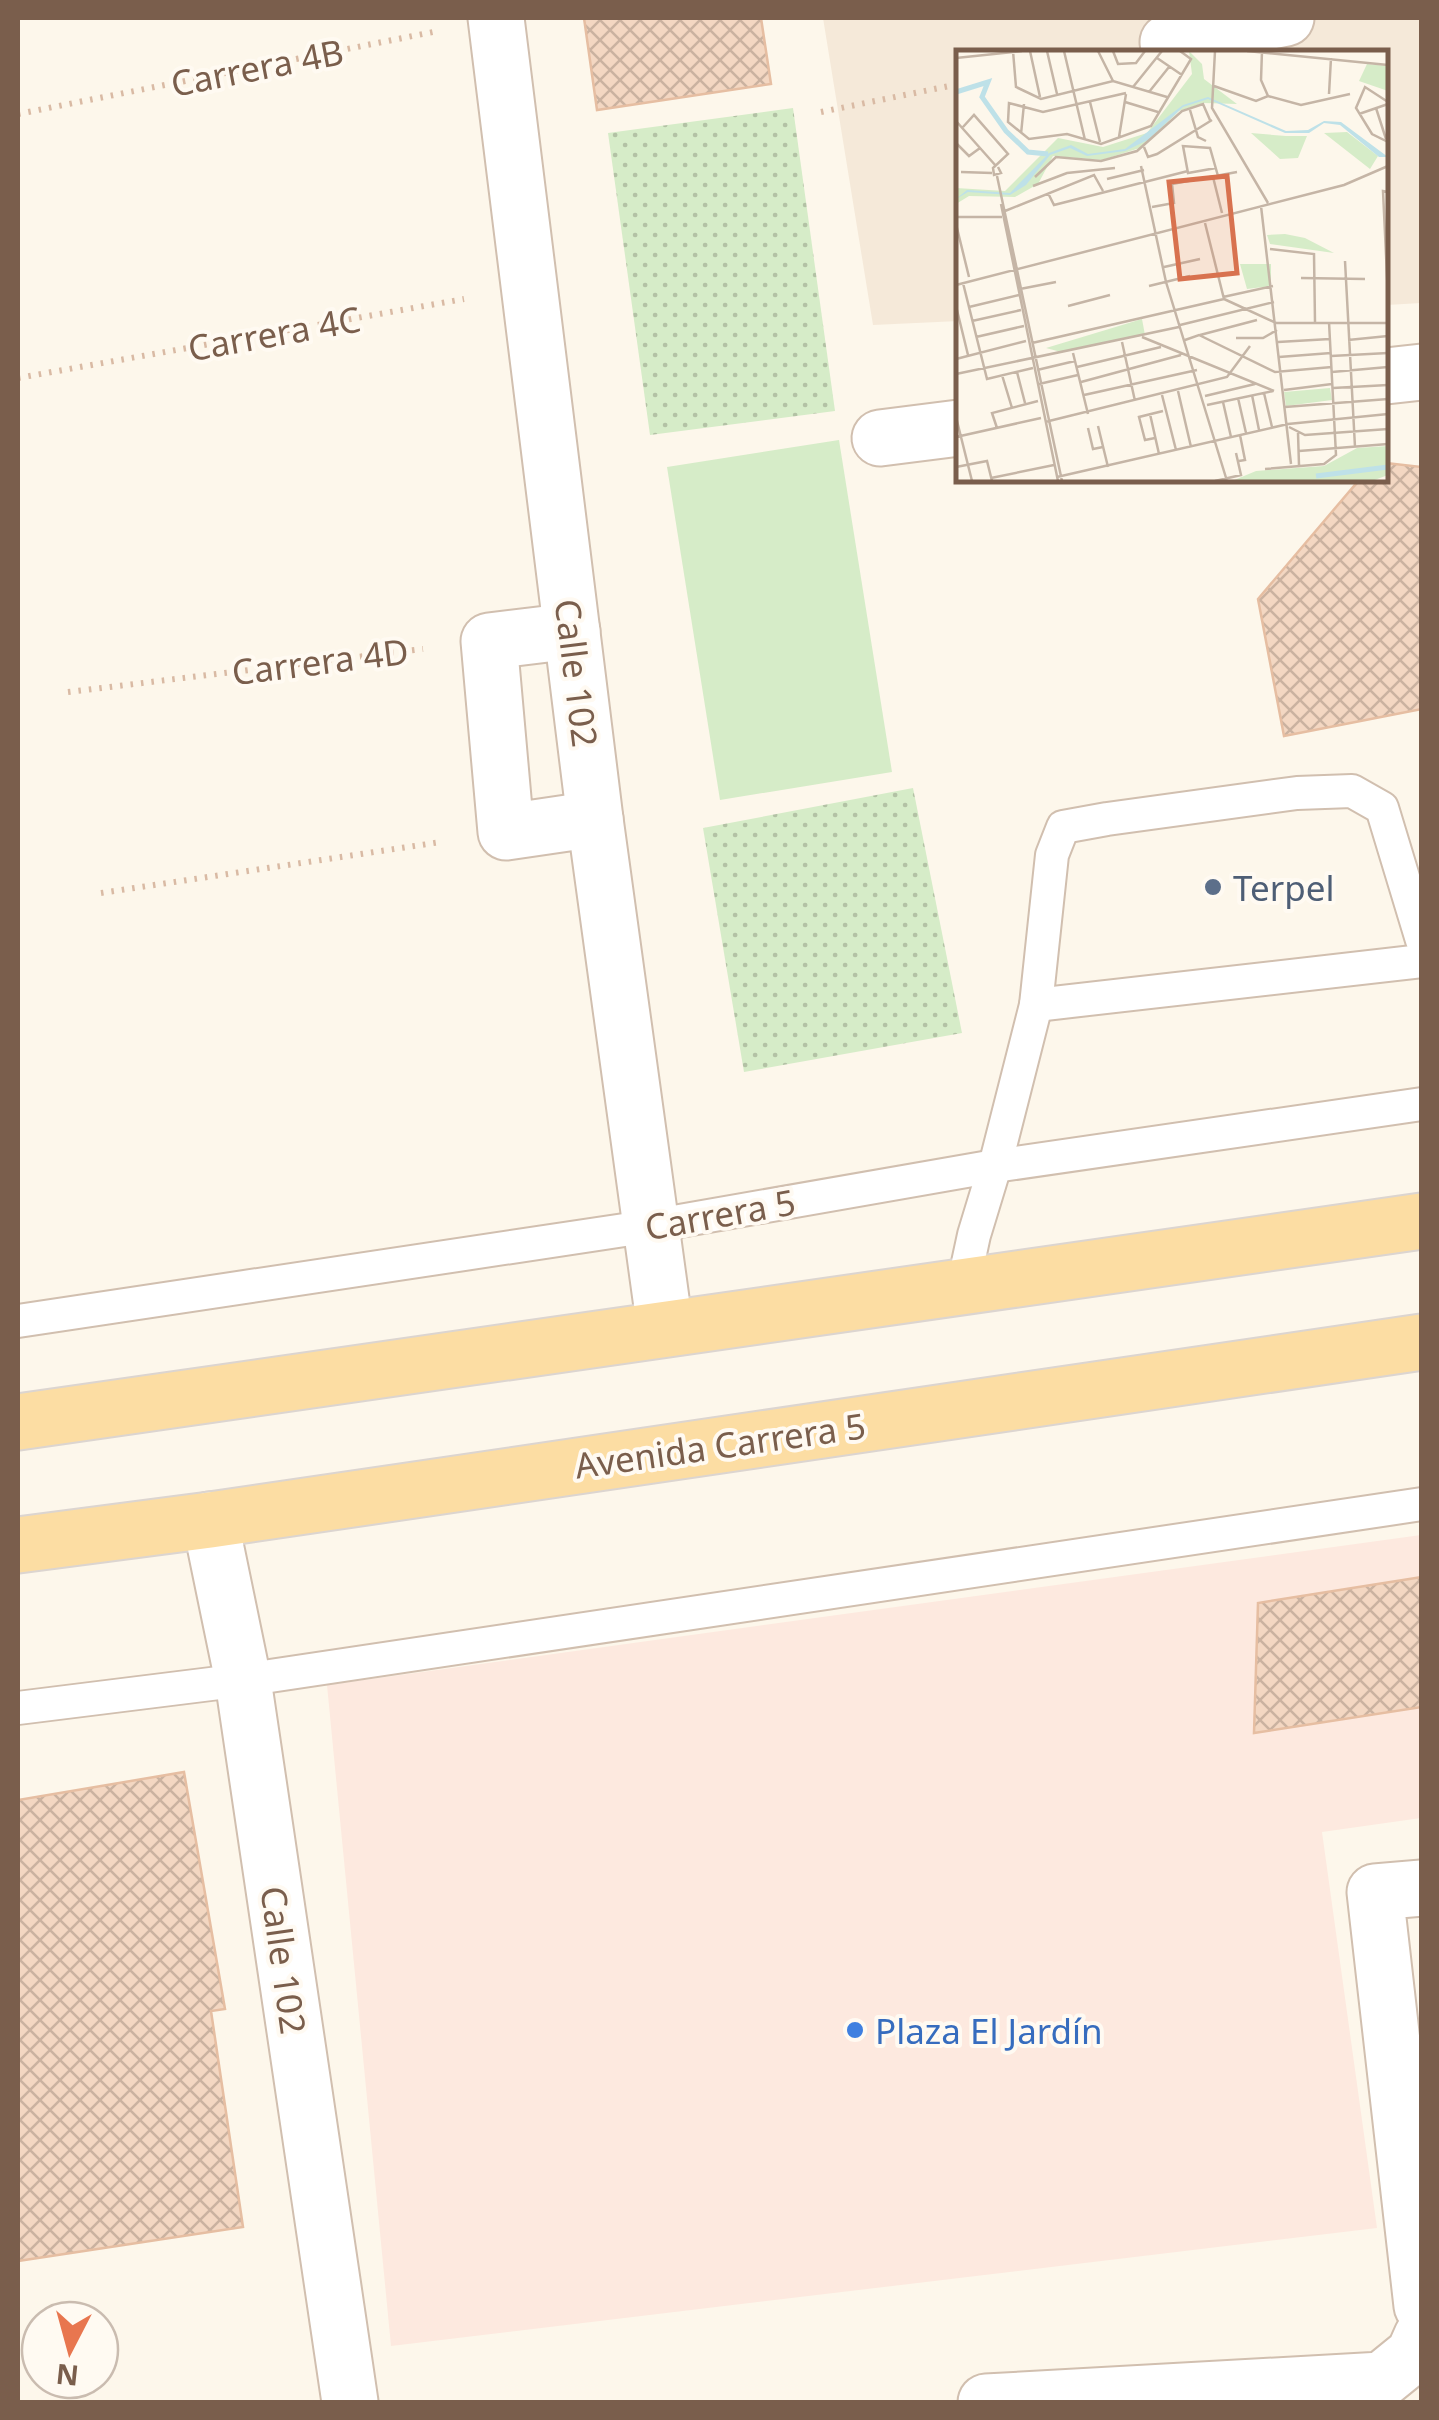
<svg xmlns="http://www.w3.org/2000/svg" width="1439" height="2420" font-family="'Noto Sans',sans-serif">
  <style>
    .residential { fill: #f5e9d9 }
    .commercial { fill: #fde9df }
    .grass { fill: url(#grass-dots) }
    .pitch { fill: #d6ecc8 }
    .building { fill: url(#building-cross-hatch); stroke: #e6bea2; stroke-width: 2.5 }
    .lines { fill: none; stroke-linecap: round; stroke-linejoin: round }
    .lane-casing { stroke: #d1bfaf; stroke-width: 36 }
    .street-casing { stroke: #d1bfaf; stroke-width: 59 }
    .primary-casing { stroke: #dcd5d0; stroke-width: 59 }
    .path { stroke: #d9baa4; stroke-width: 6; stroke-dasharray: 2.5 8; stroke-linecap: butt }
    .lane { stroke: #fff; stroke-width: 32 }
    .street { stroke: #fff; stroke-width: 55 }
    .primary { stroke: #fcdda3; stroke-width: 55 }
    .service-dot { fill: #5c6f8a; stroke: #fffaf2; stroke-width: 4 }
    .shop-dot { fill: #3f7fe0; stroke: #fffaf2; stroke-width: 4 }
    .labels { text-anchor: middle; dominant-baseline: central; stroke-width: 8; stroke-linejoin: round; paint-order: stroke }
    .street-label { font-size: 35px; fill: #7a5e4c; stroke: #fffaf2 }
    .service-label { font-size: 35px; fill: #4e5e75; stroke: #fffaf2; text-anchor: start }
    .shop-label { font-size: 35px; fill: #366cbe; stroke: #fffaf2; text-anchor: start }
    .inset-river { fill: none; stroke: #bee1e8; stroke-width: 5 }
    .inset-road { fill: none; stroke: #c5b5a6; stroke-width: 2.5 }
    .view { fill: #d8724f; fill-opacity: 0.15; stroke: #d8724f; stroke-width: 5 }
    .inset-edge { fill: none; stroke: #7a5e4c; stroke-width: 5 }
  </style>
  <defs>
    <pattern id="grass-dots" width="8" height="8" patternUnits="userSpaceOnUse" patternTransform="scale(2.5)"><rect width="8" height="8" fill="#d6ecc8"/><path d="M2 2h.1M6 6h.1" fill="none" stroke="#b3c2a5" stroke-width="1.8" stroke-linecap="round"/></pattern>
    <pattern id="building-cross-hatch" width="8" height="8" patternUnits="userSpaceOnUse" patternTransform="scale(2.5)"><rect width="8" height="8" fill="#f3d7c2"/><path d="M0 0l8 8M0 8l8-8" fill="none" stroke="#cab2a0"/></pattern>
  </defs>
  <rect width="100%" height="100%" fill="#fdf7eb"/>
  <path class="residential" d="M823 18H1421V303L1387 305 1386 52H959V321L873 325Z"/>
  <path class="commercial" d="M1421 1535V1818L1322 1832 1377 2228 391 2346 327 1685Z"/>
  <g class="grass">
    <path d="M793 108 835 411 650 435 608 133Z"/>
    <path d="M913 788 962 1033 744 1072 703 828Z"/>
  </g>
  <path class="pitch" d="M839 440 892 772 720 800 667 467Z"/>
  <g class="building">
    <path d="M584 18H761L771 84 597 110Z"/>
    <path d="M1386 463 1422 467V709L1284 736 1258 599 1359 480H1386Z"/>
    <path d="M1422 1577V1707L1254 1733 1258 1603Z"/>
    <path d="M184 1772 225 2009 211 2011 243 2227 18 2261V1800Z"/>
  </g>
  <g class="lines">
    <g class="lane-casing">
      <g id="lane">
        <path d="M1036 1005 1422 961"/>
        <path d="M963 1286 974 1235 995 1166 1036 1005 1052 855 1063 827 1107 819 1297 793 1352 791 1382 808 1422 940"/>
        <path d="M18 1321 651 1226 995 1166 1422 1104"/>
        <path d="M18 1708 243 1680 1422 1504"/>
      </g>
    </g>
    <g class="street-casing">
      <g id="street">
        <path d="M496 18 595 819 665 1328"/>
        <path d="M1168 42 1286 18"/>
        <path d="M1386 376 1422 372"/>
        <path d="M880 438 959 428"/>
        <path d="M572 631 489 641 506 832 595 819"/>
        <path d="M210 1520 243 1680 350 2402"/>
        <path d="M1422 1888 1375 1892 1422 2306"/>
        <path d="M986 2402 1382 2380 1414 2354 1422 2336"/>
      </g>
    </g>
    <g class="primary-casing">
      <g id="primary">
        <path d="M18 1422 1422 1221"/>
        <path d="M18 1545 210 1520 1422 1342"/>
      </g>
    </g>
    <g class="path">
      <path d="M821 112 959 84"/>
      <path d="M18 114 433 32"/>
      <path d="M18 378 464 299"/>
      <path d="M68 692 423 649"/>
      <path d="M101 893 441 842"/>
    </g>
    <use href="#lane" class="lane"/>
    <use href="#street" class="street"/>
    <use href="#primary" class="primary"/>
  </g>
  <circle class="service-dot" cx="1213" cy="887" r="10"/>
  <circle class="shop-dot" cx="855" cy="2030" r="10"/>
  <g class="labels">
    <g class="street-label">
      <text transform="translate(257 67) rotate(-11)">Carrera 4B</text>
      <text transform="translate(274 333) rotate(-10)">Carrera 4C</text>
      <text transform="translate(320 661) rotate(-7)">Carrera 4D</text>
      <text transform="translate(577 673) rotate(83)">Calle 102</text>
      <text transform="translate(720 1214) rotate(-10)">Carrera 5</text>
      <text transform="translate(720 1445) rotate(-8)">Avenida Carrera 5</text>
      <text transform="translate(284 1960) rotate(82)">Calle 102</text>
    </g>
    <g class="service-label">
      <text x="1233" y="887">Terpel</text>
    </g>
    <g class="shop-label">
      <text x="875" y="2030">Plaza El Jardín</text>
    </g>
  </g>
  <g transform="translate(956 50)">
    <rect width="432" height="432" fill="#fdf7eb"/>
    <path d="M411 14 432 16V41L403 31Z" fill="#d6ecc8"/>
    <path d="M233 1 246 14 248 29 281 54 248 53 223 61 187 97 146 110 97 106 82 134 59 147 13 146 0 154V138L49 141 102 88 147 97 191 83 236 24ZM391 82 422 106 414 119 368 83ZM295 83 330 86H351L342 108 324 109ZM329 184 349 188 378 203 314 194 311 185ZM284 214H315V236L291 239ZM432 396V425L416 431H276L300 421 368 416 401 398Z" fill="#d6ecc8"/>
    <path d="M186 269 189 285 105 302 90 298ZM374 338 376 350 330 356 328 342Z" fill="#d6ecc8"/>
    <path d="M252 47 330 81 352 80 368 71 385 72 432 107H423L384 75 368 73 353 83H329L252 49 227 57 192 90 169 101 131 106 114 98 94 105 70 135 54 145 12 142 0 149 11 140 54 143 93 103 115 95 132 104 169 99 227 55Z" fill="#bee1e8"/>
    <path class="inset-river" d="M0 42 32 32 26 47 50 81 72 102 92 104M360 426 432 417"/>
    <path class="inset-road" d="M57 1 60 37 85 49 157 31 211 47M74 1 84 47M91 1 101 44M108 1 129 90M142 1 157 31M157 1 162 14 180 13 189 1M259 1 256 58 312 153M291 1 432 15M306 1 305 30 312 46M0 8 66 1M201 8 226 25M258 36 300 51 312 46 345 55 394 44M177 37 206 1M193 42 213 17M170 43 87 62 53 53 52 72 73 89 111 84 145 94 195 76 235 9 224 1M373 44 375 8M134 52 144 92M169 52 202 62M432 52 409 37 400 58 416 84 432 92M420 58 430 89M234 60 242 87 250 91M403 64 432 54M0 71 40 116M7 77 18 65 52 104 37 118 38 125 45 123 42 117M65 84 68 54M163 87 170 44M0 93 13 106 24 98M188 97 192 107 201 104 256 70M185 116 210 232 271 431M260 118 232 123 227 96 254 98 262 126M5 122 36 123M41 126 106 431M79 127 100 107 145 111 181 101 226 61 247 54 254 70M257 127 266 163M151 129 188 120M77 136 111 123 159 118M432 142 427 141 432 247M92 143 98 155 232 121M45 154 102 431M305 156 335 414M196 157 218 153 216 134 281 122M49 161 138 125 147 141M0 167H46M249 173 268 249M0 174 13 227M314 199 358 204 359 272M389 211 399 397M208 217 244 209M345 228 409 229M7 233 31 329 77 318M0 235 388 135 432 116M193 236 234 226M64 239 100 232M267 247 317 236M268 249 320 273H432M0 256 12 305M112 256 154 245M13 257 63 245M16 271 65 260M224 275 318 252M244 285 301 270M20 287 68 276M186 287 318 341M280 288H307L321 280M229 290 243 285 319 322 376 317M392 290 432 286M166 292 179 351M322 292 374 289M76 293 268 249M117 303 132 364M375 306 432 303M323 307 375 303M0 309 70 291M121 317 205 297M81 320 119 311M61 322 69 353M376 322 432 317M0 324 223 277M46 325 56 358M125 332 225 305M83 334 122 325M377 338 432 335M328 340 376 334M222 341 235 397M308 343 316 377M128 345 241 320M206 345 220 400M296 345 303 380M249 346 299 334M282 348 290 383M267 352 275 387M251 355 317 341M329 357 432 349M194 364 203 404M0 367 16 431M89 372 271 327 294 296M142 376 152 417M333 377 349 385 432 379M41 378 36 363 82 351M132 378 137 399 147 397M342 383 343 415M0 387 85 368M199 388 189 390 183 367 207 361M343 401 432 394M283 411 289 410 284 385M0 417 31 411 36 431M309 419 368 414 380 405 373 272M101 427 332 374 432 364M35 428 98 415M259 431 285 425 280 403"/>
    <path class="view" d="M271 126 281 223 224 229 213 132Z"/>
    <rect width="432" height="432" class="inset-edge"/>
  </g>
  <rect width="1439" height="2420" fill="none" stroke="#7a5e4c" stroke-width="40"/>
  <g transform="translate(70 2350) rotate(186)"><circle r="48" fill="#fffaf2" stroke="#cabcb0" stroke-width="2.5"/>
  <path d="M0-8L18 38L0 25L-18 38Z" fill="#e8764f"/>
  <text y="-15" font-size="28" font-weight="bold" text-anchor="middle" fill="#7a5e4c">N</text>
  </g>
</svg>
